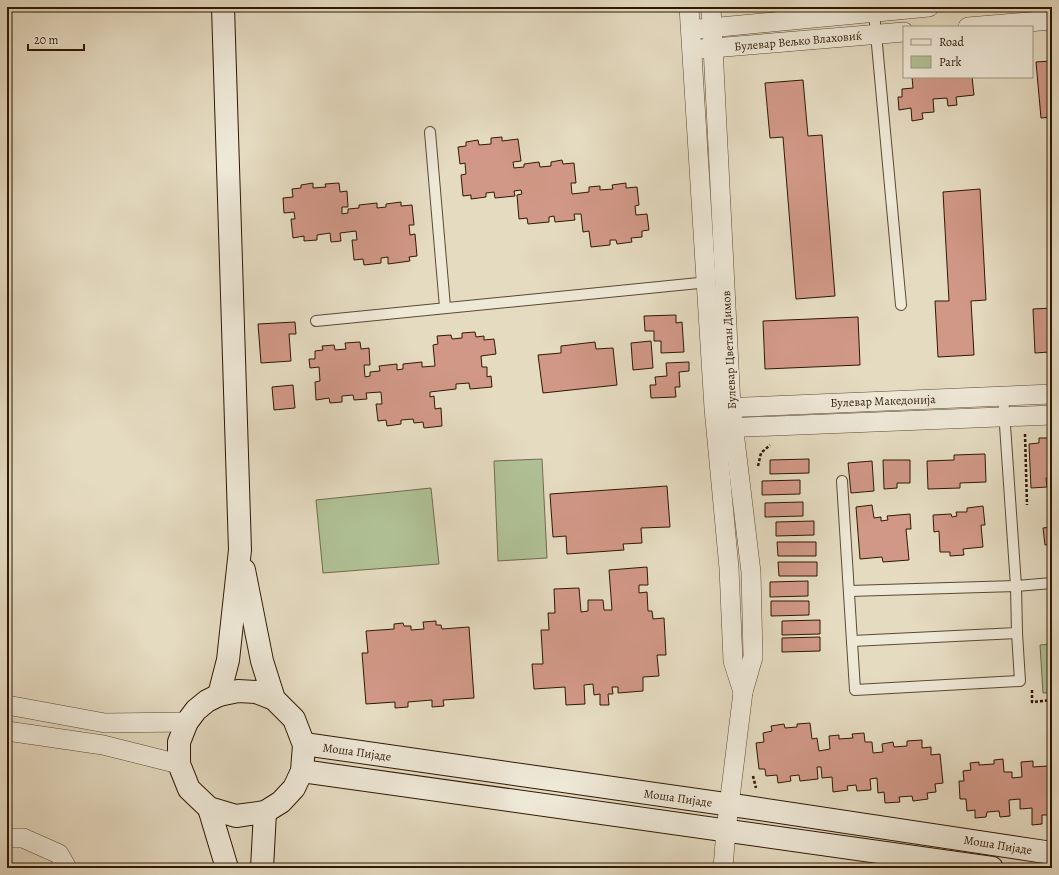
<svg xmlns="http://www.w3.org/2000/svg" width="1059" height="875" font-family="Alegreya,serif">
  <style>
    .green { fill: #b0c196; stroke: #706c4c }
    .building { fill: #d19887; stroke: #2f1803 }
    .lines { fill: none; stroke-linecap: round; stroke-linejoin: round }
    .service-casing { stroke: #5c4932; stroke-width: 12 }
    .minor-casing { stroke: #5c4932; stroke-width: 20 }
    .secondary-casing { stroke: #2f1803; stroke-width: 24 }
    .path { stroke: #2f1803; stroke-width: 2.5; stroke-dasharray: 3 2; stroke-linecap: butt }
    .service { stroke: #eee8d7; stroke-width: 10 }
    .minor { stroke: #eee8d7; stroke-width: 19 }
    .secondary { stroke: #eee8d7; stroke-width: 22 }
    .labels { text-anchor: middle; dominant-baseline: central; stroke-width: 3.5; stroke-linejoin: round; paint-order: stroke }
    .street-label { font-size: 12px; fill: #2f1803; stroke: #eee8d7 }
  </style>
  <rect width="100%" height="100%" fill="#e5dbc1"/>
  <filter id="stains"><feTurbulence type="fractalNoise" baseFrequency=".005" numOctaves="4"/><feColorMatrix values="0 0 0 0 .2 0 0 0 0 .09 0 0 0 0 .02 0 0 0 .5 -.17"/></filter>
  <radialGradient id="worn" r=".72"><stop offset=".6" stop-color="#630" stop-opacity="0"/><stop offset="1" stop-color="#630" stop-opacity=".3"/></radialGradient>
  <g class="green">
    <path d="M542 459 547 558 498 561 494 461Z"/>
    <path d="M431 488 439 564 323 573 316 500Z"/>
    <path d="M1052 644V693H1043L1040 645Z"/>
  </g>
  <g class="building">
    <path d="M1052 61V117L1041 118 1036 62Z"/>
    <path d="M912 77H972L974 95 956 97 957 105 948 106 947 98 933 99 934 112 922 113 923 119 912 121 911 108 899 110 898 97H902V89L913 88Z"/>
    <path d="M803 80 808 136 822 135 835 296 796 299 783 137 770 138 765 83Z"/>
    <path d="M502 137V141L518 139 521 161 513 162 514 168 524 167V164L539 162 540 167 551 166V162L562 160 563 164 574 163 576 183H571L572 194 589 192V187L600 186V190L613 189 612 185 626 183V188L637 187 639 205 635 206 636 215 647 214 649 230 642 231V237L631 238 632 242 617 244 616 240H610V245L591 247 589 231 583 232 581 214H574L575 220 555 222 554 216 549 217V222L528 224 527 218 519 219 517 195 522 194 521 190 514 191 515 196 495 198 494 192 486 193V197L471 199V195L463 196 461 175 466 174 465 163 460 164 458 147 466 146V142L478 140 479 145 491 144V138Z"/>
    <path d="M313 183V188L326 187 325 184 339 183 340 192 347 191 348 207H342V214L348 213V209L359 208V205L377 203V208L386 207V204L401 202V206L412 205 414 225H409L410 235 415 234 417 256 409 257 410 261 388 264V257L381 258V263L364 265 363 259 354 260 352 240H357L356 231 340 233 341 241 331 242 330 233 317 235V240L304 241V236L293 238 291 219H295L294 212 284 213 283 198 293 197 292 189 301 188V185Z"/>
    <path d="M980 189 986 300 971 301 974 355 938 357 935 301H949L943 192Z"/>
    <path d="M1052 308V364H1049V352L1035 353 1033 309Z"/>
    <path d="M676 315V323L682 322 684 352 661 353V341H654V331H645L644 316Z"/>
    <path d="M858 317 860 365 765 369 763 321Z"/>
    <path d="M295 322 296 334H289L291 361 261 363 258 324Z"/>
    <path d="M475 332 476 337 484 336V340L494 339 496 354 481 356 482 367H487V377L491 376 492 387 470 389 469 383 456 384V389L430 392V397L434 396 435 409 441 408 442 426 424 428 423 422 414 423 413 419 401 420V424L387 426 386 420 378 421 376 404H382L381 392 366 393 367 399 354 400 353 395 342 396V402L330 403 329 398 316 400 315 382 320 381 319 367 310 368 309 359H315V351L323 350 322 346 334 345 335 350 346 349 345 343 360 342 361 349 369 348 370 365H364L365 377 370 376V372L380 371 379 366 397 364V370L403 369V364L422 362V367L435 366 433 345 438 344 437 336 451 335 452 339 462 338V333Z"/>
    <path d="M651 341 653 368 633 370 631 343Z"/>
    <path d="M595 342 596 349 613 348 617 385 543 393 538 355 561 353V346Z"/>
    <path d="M689 362V371L679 372 680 387H675L676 397 651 398 650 385H656L655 377 667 376 666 363Z"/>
    <path d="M293 385 295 408 274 410 272 387Z"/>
    <path d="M1039 438H1052V478H1046L1047 487 1031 488 1029 444 1039 443Z"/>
    <path d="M985 454 986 482 960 483V488L928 489 927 461 954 460V455Z"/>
    <path d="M809 459V473L770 474V460Z"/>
    <path d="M883 460H910V483H897V488L884 489Z"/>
    <path d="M872 461 874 491 851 493 848 463Z"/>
    <path d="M800 480V494L762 495V481Z"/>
    <path d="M667 486 670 527 641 528 642 543 623 544 624 550 567 554 566 536 553 537 550 494Z"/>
    <path d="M803 502V516L765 517V503Z"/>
    <path d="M872 505 874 518 881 517V521L888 520 887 516 910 514 911 529H906L909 560 883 562 882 557 860 559 856 507Z"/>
    <path d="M983 506 985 525H981L983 547 963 549 964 555 950 556V552H940L939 531 934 532 933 515 951 514 952 517 957 516 956 512H967V508Z"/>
    <path d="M1050 515H1052V544L1045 545 1043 528 1051 527Z"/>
    <path d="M814 521V535L776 536V522Z"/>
    <path d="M777 542H816V556H778Z"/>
    <path d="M778 562H817V576H779Z"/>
    <path d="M647 567 648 585H639V593L647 592 648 611H652L653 619 664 618 666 655H657L659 676 643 677V691L618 693V687H612L613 694H608L609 705H600V694L594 695 593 684 584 685 585 704 566 705 565 687 534 689 532 664H543L541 630H549L548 613H555L554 589 579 588 581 612 588 611V600H603L604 610H612L609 570Z"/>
    <path d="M808 581V596L770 597V582Z"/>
    <path d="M771 601H809V615L771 616Z"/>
    <path d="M820 620V634L782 635V621Z"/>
    <path d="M436 621V625H441L442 629 469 627 474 698 443 700 444 706 432 707V700L408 702V707L395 708V702L366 704 362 653H368L366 631 394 629V624L403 623 404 626H411V630L424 629 423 622Z"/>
    <path d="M820 637V651L782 652V638Z"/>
    <path d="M810 723 812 739 817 738 819 751 830 749 829 736 839 735V739L853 738 852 734 864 733 865 742H872L873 753 883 752 882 744 893 742 894 747 907 746V741L922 740V748L931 747V755L940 754 943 783 935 784 936 792 927 793 928 799 913 801 912 796 899 797 900 802 885 803 884 792 878 793 877 778 870 779 871 790 857 791 856 785 847 786 848 790 833 792 832 777 822 778 821 767H817L818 779 800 781 799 775 790 776 791 781 778 783 777 775 766 776 765 769H759L756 743 764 742 763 733 772 731 771 726 784 724 785 728 797 727V724Z"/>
    <path d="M1003 759 1004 772H1012V778L1022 777 1021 762 1033 761V767L1048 766V760H1052V815H1042V824L1032 825V808L1020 809V799L1009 800 1010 816 1000 817 999 811 987 812 986 817 975 818V810L967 811 966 799H960L959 781H964L963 771 971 770 970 763 979 762V765L994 764V760Z"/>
  </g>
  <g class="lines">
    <g class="service-casing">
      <g id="service">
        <path d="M874 12 901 305"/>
        <path d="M430 132 445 307"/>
        <path d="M316 321 709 282"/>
        <path d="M1003 396 1016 586 1052 583"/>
        <path d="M842 481 855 690 1020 681 1017 633"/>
        <path d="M849 591 1016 586 1017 633 852 641"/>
      </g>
    </g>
    <g class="minor-casing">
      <g id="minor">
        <path d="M689 7 714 408 729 568 733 661 743 692"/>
        <path d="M711 7 731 407 751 572 753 657 743 692 726 830 723 868"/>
        <path d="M968 27 1052 20"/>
        <path d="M699 29 929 7"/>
        <path d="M701 49 904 32"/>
        <path d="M720 408 1052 394"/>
        <path d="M721 428 1052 415"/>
        <path d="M7 705 105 723 187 722"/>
        <path d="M7 731 103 745 179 764"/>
        <path d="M7 838H23L59 854 67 868"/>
      </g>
    </g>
    <g class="secondary-casing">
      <g id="secondary">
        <path d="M244 570 262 661 274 699 294 719 304 745 302 771 294 788 281 802 265 812 236 816 209 808 189 789 179 764V742L187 722 196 710 207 701 219 695 238 691 256 692 274 699"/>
        <path d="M219 695 228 660 240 550 223 7"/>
        <path d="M304 744 746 807 1052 853"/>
        <path d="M302 771 992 868"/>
        <path d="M209 808 227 868"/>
        <path d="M262 868 265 812"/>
      </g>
    </g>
    <g class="path">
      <path d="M1025 434 1027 505"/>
      <path d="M758 466 761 453 770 445"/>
      <path d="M1032 690V702L1052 700"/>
      <path d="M753 776 756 788"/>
    </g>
    <use href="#service" class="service"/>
    <use href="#minor" class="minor"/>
    <use href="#secondary" class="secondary"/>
  </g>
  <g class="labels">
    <g class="street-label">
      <text transform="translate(798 41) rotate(-5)">Булевар Вељко Влаховиќ</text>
      <text transform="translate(729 350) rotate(-93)">Булевар Цветан Димов</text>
      <text transform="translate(883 401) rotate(-2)">Булевар Македонија</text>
      <text transform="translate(357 752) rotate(8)">Моша Пијаде</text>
      <text transform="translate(678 798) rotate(8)">Моша Пијаде</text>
      <text transform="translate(998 845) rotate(9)">Моша Пијаде</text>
    </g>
  </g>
  <rect width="1059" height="875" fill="none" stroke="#e5dbc1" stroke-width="24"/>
  <rect x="8" y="8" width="1043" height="859" fill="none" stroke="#2f1803" stroke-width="2"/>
  <rect x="12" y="12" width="1035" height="851" fill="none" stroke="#2f1803"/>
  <rect x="903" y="26" width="130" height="52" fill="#eee8d7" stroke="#a29582"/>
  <rect x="911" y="39" width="20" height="6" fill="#eee8d7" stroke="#a29582"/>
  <text x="939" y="46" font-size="12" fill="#2f1803">Road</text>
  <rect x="911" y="56" width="20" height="12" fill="#b0c196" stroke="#a29582"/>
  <text x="939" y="66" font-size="12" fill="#2f1803">Park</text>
  <path d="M28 44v6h56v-6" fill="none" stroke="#2f1803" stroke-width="2"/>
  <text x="34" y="44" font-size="12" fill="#2f1803" stroke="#eee8d7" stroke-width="3" paint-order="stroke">20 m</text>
  <rect width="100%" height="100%" filter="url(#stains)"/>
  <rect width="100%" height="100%" fill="url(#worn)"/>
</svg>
